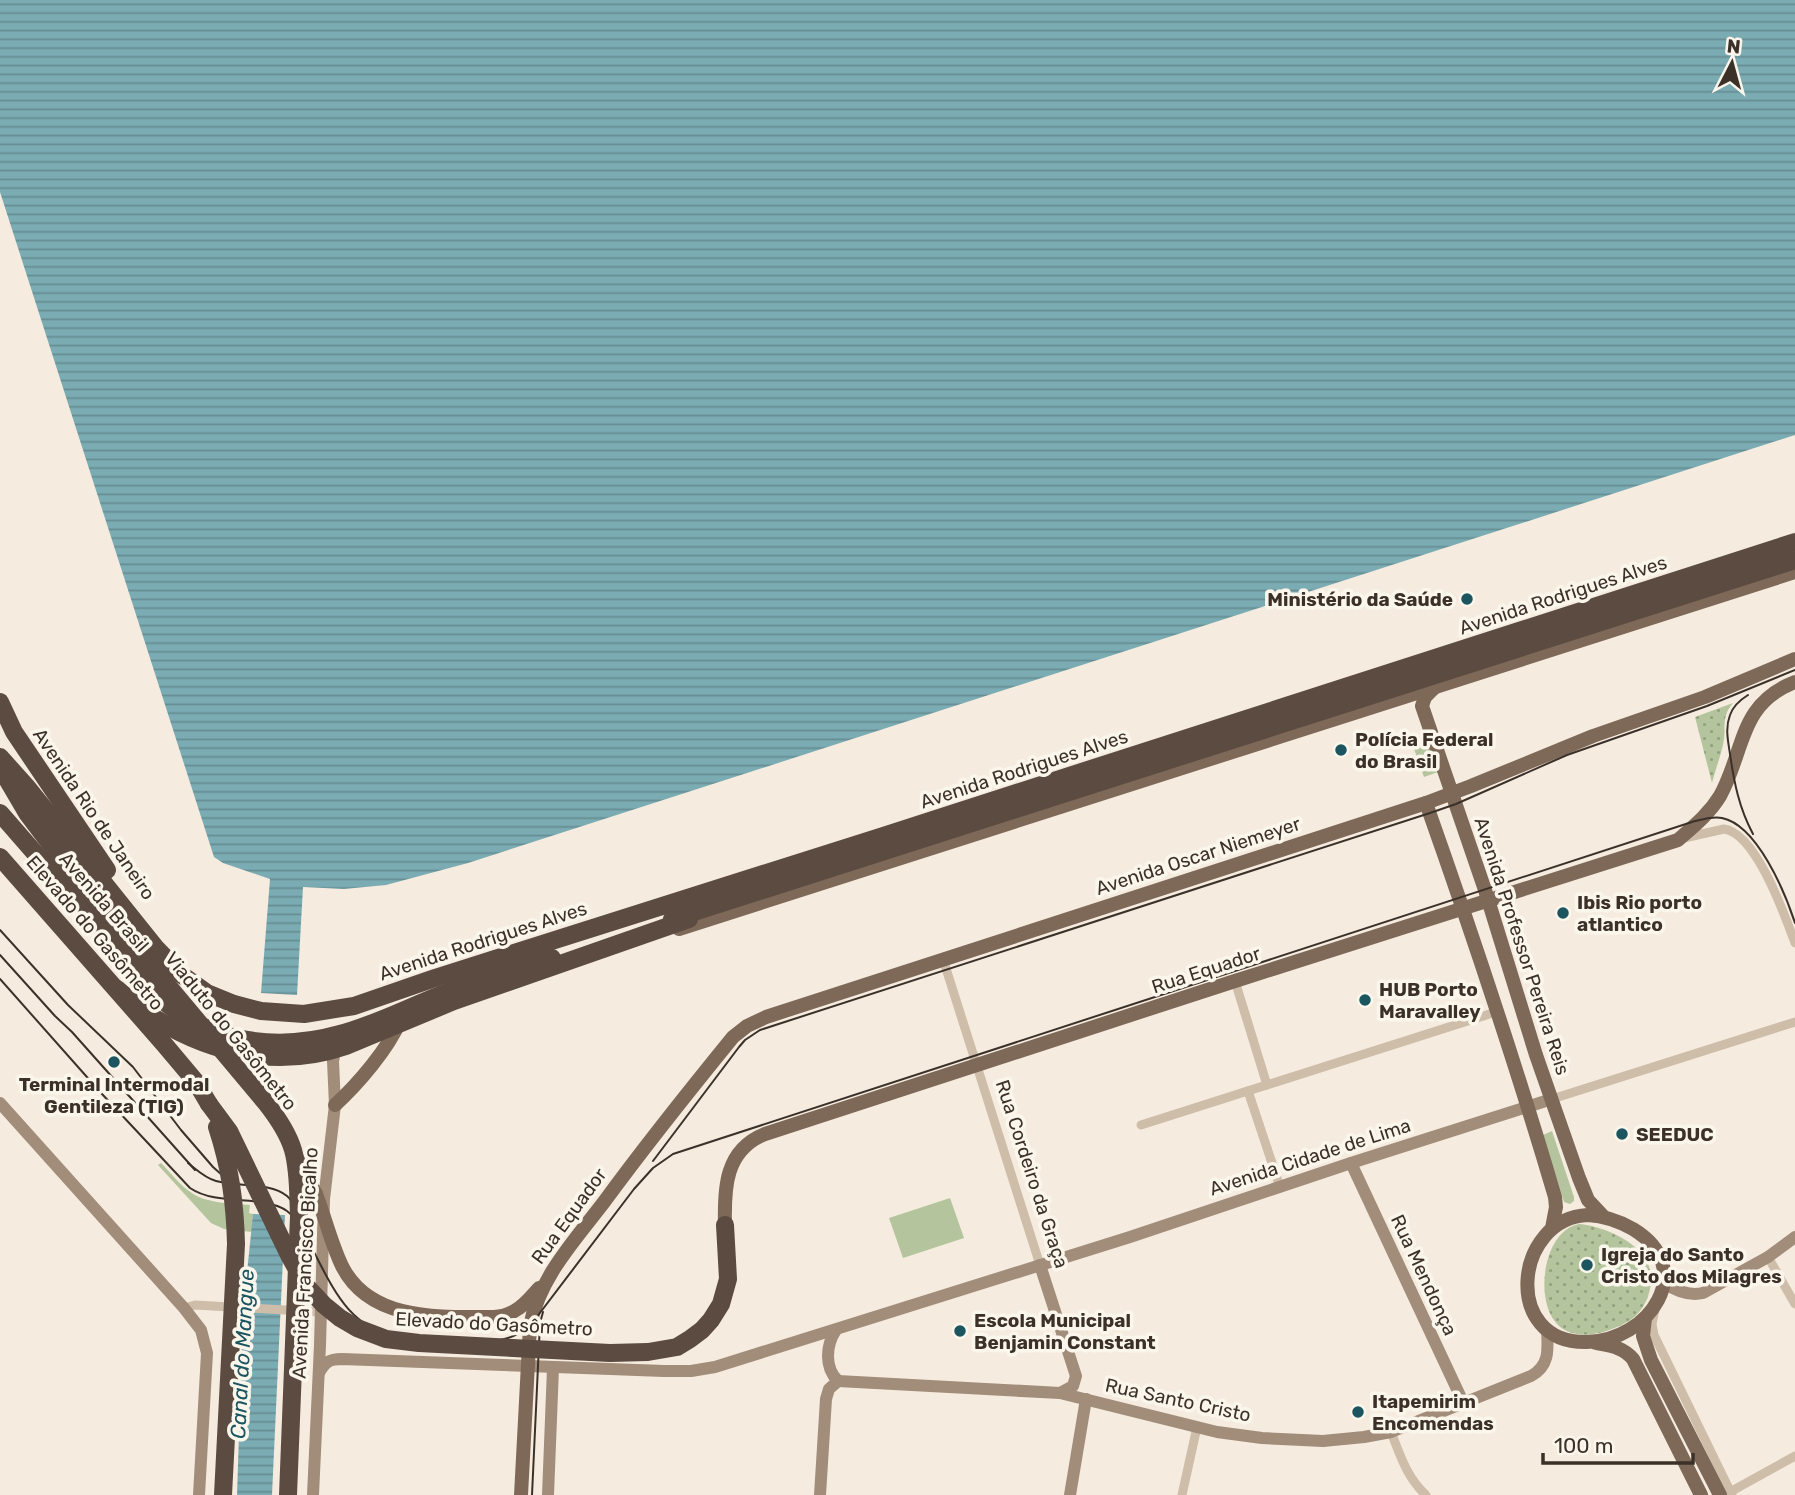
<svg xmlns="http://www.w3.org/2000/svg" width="1795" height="1495" font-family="Rubik,sans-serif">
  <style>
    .grass { fill: #b4c59d }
    .park { fill: url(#park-dots) }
    .water { fill: url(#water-rules) }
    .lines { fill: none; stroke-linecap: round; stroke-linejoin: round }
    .street { stroke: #cebda9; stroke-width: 9 }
    .secondary { stroke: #a28c7a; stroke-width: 12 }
    .primary { stroke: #7e6959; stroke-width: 14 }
    .highway { stroke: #5c4b40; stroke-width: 18 }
    .tram { stroke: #3b3129; stroke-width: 2 }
    .primary-bridge { stroke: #7e6959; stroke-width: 14 }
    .highway-bridge { stroke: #5c4b40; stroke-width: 18 }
    .poi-dot { fill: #1b5560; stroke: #fbf6ec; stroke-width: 2.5 }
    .labels { text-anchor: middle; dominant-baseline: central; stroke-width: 7; stroke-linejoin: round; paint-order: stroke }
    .street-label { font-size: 19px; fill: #3b3129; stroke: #fbf6ec }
    .poi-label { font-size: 19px; font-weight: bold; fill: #3b3129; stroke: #fbf6ec; text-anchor: start }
    .water-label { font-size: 21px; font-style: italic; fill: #1b5560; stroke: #fbf6ec }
  </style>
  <defs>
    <pattern id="park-dots" width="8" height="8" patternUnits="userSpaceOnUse" patternTransform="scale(1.75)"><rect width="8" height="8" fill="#b4c59d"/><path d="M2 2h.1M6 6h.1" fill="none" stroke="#94a180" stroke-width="1.8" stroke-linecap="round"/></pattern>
    <pattern id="water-rules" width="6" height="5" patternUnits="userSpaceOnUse" patternTransform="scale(1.75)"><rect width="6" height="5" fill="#7bacb4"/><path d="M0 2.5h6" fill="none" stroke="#668d92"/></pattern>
  </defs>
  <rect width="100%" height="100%" fill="#f5ecdf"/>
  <g class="grass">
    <path d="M1420 736 1427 739 1438 772 1424 777 1413 746 1414 740Z"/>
    <path d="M1552 1131 1574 1197V1201L1570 1204 1564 1202 1543 1135Z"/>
    <path d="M161 1163C170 1172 179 1184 189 1191 205 1204 231 1203 250 1205L249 1213 253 1214 252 1232 224 1229 211 1223 158 1165Z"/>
    <path d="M950 1198 964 1238 903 1258 889 1218Z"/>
  </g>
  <g class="park">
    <path d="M1733 703C1720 718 1727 729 1723 745 1720 758 1715 771 1712 783L1695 717Z"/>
    <path d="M1579 1224C1602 1226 1636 1240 1647 1262 1652 1271 1652 1283 1649 1293 1646 1305 1638 1316 1627 1322 1608 1333 1575 1343 1557 1324 1534 1300 1543 1231 1579 1224Z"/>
  </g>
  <g class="water">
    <path d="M0 0H1795V435L468 863 386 885 344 889 303 887 297 995 261 993 270 879 223 863 214 857 0 192Z"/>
    <path d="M253 1214 285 1215 272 1495H237L243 1312Z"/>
  </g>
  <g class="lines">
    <g class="street">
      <path d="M1684 838 1724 829C1756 833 1785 916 1795 943"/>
      <path d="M943 959 1040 1265"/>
      <path d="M1235 981 1267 1085"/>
      <path d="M1248 1091 1280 1187"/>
      <path d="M1552 1099 1795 1022"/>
      <path d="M1141 1125 1496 1012"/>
      <path d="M1768 1257 1795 1304"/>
      <path d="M184 1308 195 1305 321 1312"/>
      <path d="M1655 1309 1652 1324 1654 1335 1732 1495"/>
      <path d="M1391 1432C1400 1455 1407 1478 1426 1495"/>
      <path d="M1730 1492 1795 1456"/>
      <path d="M1182 1495 1197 1427"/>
    </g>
    <g class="secondary">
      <path d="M0 1103 184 1308 201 1330 207 1353 199 1495"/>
      <path d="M1351 1163 1463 1402"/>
      <path d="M1040 1265 1076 1376 1073 1386 1060 1393"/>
      <path d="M1664 1283C1676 1291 1690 1296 1703 1293L1768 1257 1795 1237"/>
      <path d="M836 1330C826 1345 824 1367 838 1381"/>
      <path d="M319 1373C325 1362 329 1359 342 1359L664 1371H691L715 1367 1130 1237 1351 1163 1552 1099"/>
      <path d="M838 1381 1060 1393 1217 1432 1262 1438 1323 1441 1364 1437 1391 1432 1531 1376C1550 1366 1548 1349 1547 1330"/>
      <path d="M313 1495 320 1345 324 1199 335 1105 333 1061 337 1042"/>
      <path d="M548 1495 553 1368"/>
      <path d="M820 1495 826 1399 829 1389 838 1381"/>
      <path d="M1070 1495 1086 1399"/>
    </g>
    <g class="primary">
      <path d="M1434 688 1425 697 1422 706 1485 890 1536 1055 1579 1178 1588 1200 1603 1216"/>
      <path d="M1426 803C1472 933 1516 1065 1555 1197L1556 1207 1552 1228"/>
      <path d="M679 929 1795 572"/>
      <path d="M335 1105C358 1084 388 1049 400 1021"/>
      <path d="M297 1158 316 1194"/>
      <path d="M1588 1215C1605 1216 1619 1221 1633 1229 1699 1269 1649 1341 1587 1342 1501 1344 1514 1218 1588 1215Z"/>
      <path d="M725 1225C724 1188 725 1150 765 1134L1235 981 1678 840C1694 826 1709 814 1720 796 1745 751 1738 704 1795 682"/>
      <path d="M494 1317C515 1316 526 1303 539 1288"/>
      <path d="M1645 1318 1643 1336 1651 1360 1720 1495"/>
      <path d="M1596 1343C1611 1346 1623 1347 1633 1359L1701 1495"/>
      <path d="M521 1495 530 1326C539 1278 575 1240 604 1202 645 1146 689 1091 733 1037L747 1026 766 1017 1426 803 1471 786 1593 736 1705 697 1795 659"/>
    </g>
    <g class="highway">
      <path d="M0 702 14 732 107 870"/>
      <path d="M0 757 26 786 155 947 182 975 207 993 234 1004 261 1011 304 1014 354 1006 435 978 883 836 1795 542"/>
      <path d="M0 813 164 1001C211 1044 280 1051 340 1034 374 1025 407 1008 440 995 477 982 514 970 552 958"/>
      <path d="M0 857 164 1044 196 1082 209 1104"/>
      <path d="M672 919 1795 560"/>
    </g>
    <g class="tram">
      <path d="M1748 695C1740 700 1733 706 1730 715 1725 728 1728 741 1730 754 1734 782 1739 808 1753 834"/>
      <path d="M0 930 68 1005 133 1067 181 1130 213 1167 222 1175 233 1179"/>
      <path d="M0 955 55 1016 72 1032 195 1170"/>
      <path d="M0 979 102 1094 190 1188C218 1207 263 1194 287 1211 297 1218 311 1245 316 1256 336 1295 353 1330 400 1337 416 1339 433 1339 449 1339 479 1341 504 1347 530 1326L634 1189 653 1168 673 1154 1695 821C1704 819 1713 816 1722 818 1757 825 1785 892 1795 923"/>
      <path d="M653 1161 739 1047 745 1040 760 1030 1430 813 1456 804 1567 755 1707 706 1795 670"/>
      <path d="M188 1163C197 1170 205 1178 216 1181 238 1187 270 1182 287 1196 294 1202 298 1212 303 1219"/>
      <path d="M532 1495 540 1323 543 1312"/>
    </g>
    <path class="primary-bridge" d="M316 1194C325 1217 331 1243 342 1266 370 1322 441 1317 494 1317"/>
    <g class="highway-bridge">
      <path d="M0 767 27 813 61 858 266 1103C277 1117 288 1133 293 1150 299 1171 298 1195 299 1216L288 1495"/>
      <path d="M117 989C180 1046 264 1074 346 1046L454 1001 689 919"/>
      <path d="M209 1104 229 1131 290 1257 307 1287 324 1305 340 1318 357 1328 386 1339 419 1343 610 1353 648 1352 677 1347 690 1339 702 1330 711 1320 721 1304 728 1279 725 1225"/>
      <path d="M217 1127C230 1167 235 1202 236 1244L223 1495"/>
    </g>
  </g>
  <g class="poi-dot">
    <circle cx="1467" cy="599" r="7"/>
    <circle cx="1341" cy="750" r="7"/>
    <circle cx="1563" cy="913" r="7"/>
    <circle cx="1365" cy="1000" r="7"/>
    <circle cx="114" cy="1062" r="7"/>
    <circle cx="1622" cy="1134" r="7"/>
    <circle cx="1587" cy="1265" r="7"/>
    <circle cx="960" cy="1331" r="7"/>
    <circle cx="1358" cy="1412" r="7"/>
  </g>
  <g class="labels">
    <g class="street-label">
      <text transform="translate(1563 595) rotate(-18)">Avenida Rodrigues Alves</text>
      <text transform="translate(1024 769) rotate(-18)">Avenida Rodrigues Alves</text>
      <text transform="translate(94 814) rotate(56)">Avenida Rio de Janeiro</text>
      <text transform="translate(1198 856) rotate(-18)">Avenida Oscar Niemeyer</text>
      <text transform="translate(104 902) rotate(49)">Avenida Brasil</text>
      <text transform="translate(95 933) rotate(49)">Elevado do Gasômetro</text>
      <text transform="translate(483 941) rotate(-18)">Avenida Rodrigues Alves</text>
      <text transform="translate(1522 946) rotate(72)">Avenida Professor Pereira Reis</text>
      <text transform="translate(1206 970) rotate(-18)">Rua Equador</text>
      <text transform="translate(231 1031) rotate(51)">Viaduto do Gasômetro</text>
      <text transform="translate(1310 1157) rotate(-18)">Avenida Cidade de Lima</text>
      <text transform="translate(1032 1174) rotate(72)">Rua Cordeiro da Graça</text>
      <text transform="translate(569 1216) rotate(-54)">Rua Equador</text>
      <text transform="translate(305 1263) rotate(-87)">Avenida Francisco Bicalho</text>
      <text transform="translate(1424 1275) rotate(65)">Rua Mendonça</text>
      <text transform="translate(494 1324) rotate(3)">Elevado do Gasômetro</text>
      <text transform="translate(1178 1400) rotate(12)">Rua Santo Cristo</text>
    </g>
    <g class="poi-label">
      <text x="1453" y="599" text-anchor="end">Ministério da Saúde</text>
      <text x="1355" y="739">Polícia Federal<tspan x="1355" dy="22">do Brasil</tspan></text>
      <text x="1577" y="902">Ibis Rio porto<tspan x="1577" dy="22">atlantico</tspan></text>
      <text x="1379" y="989">HUB Porto<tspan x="1379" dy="22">Maravalley</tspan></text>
      <text x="114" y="1084" text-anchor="middle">Terminal Intermodal<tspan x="114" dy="22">Gentileza (TIG)</tspan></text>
      <text x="1636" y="1134">SEEDUC</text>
      <text x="1601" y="1254">Igreja do Santo<tspan x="1601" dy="22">Cristo dos Milagres</tspan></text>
      <text x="974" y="1320">Escola Municipal<tspan x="974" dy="22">Benjamin Constant</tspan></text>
      <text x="1372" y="1401">Itapemirim<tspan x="1372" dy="22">Encomendas</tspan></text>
    </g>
    <g class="water-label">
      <text transform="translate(242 1354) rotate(-87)">Canal do Mangue</text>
    </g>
  </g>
  <g transform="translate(1732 63) rotate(6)" stroke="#fbf6ec" stroke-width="5" paint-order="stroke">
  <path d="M0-5L12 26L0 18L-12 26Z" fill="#3b3129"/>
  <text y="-10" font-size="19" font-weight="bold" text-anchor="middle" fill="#3b3129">N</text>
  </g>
  <path d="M1543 1453v10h150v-10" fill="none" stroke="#3b3129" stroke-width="3.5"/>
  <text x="1554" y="1453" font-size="21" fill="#3b3129" stroke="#fbf6ec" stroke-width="5" paint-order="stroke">100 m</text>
</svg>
